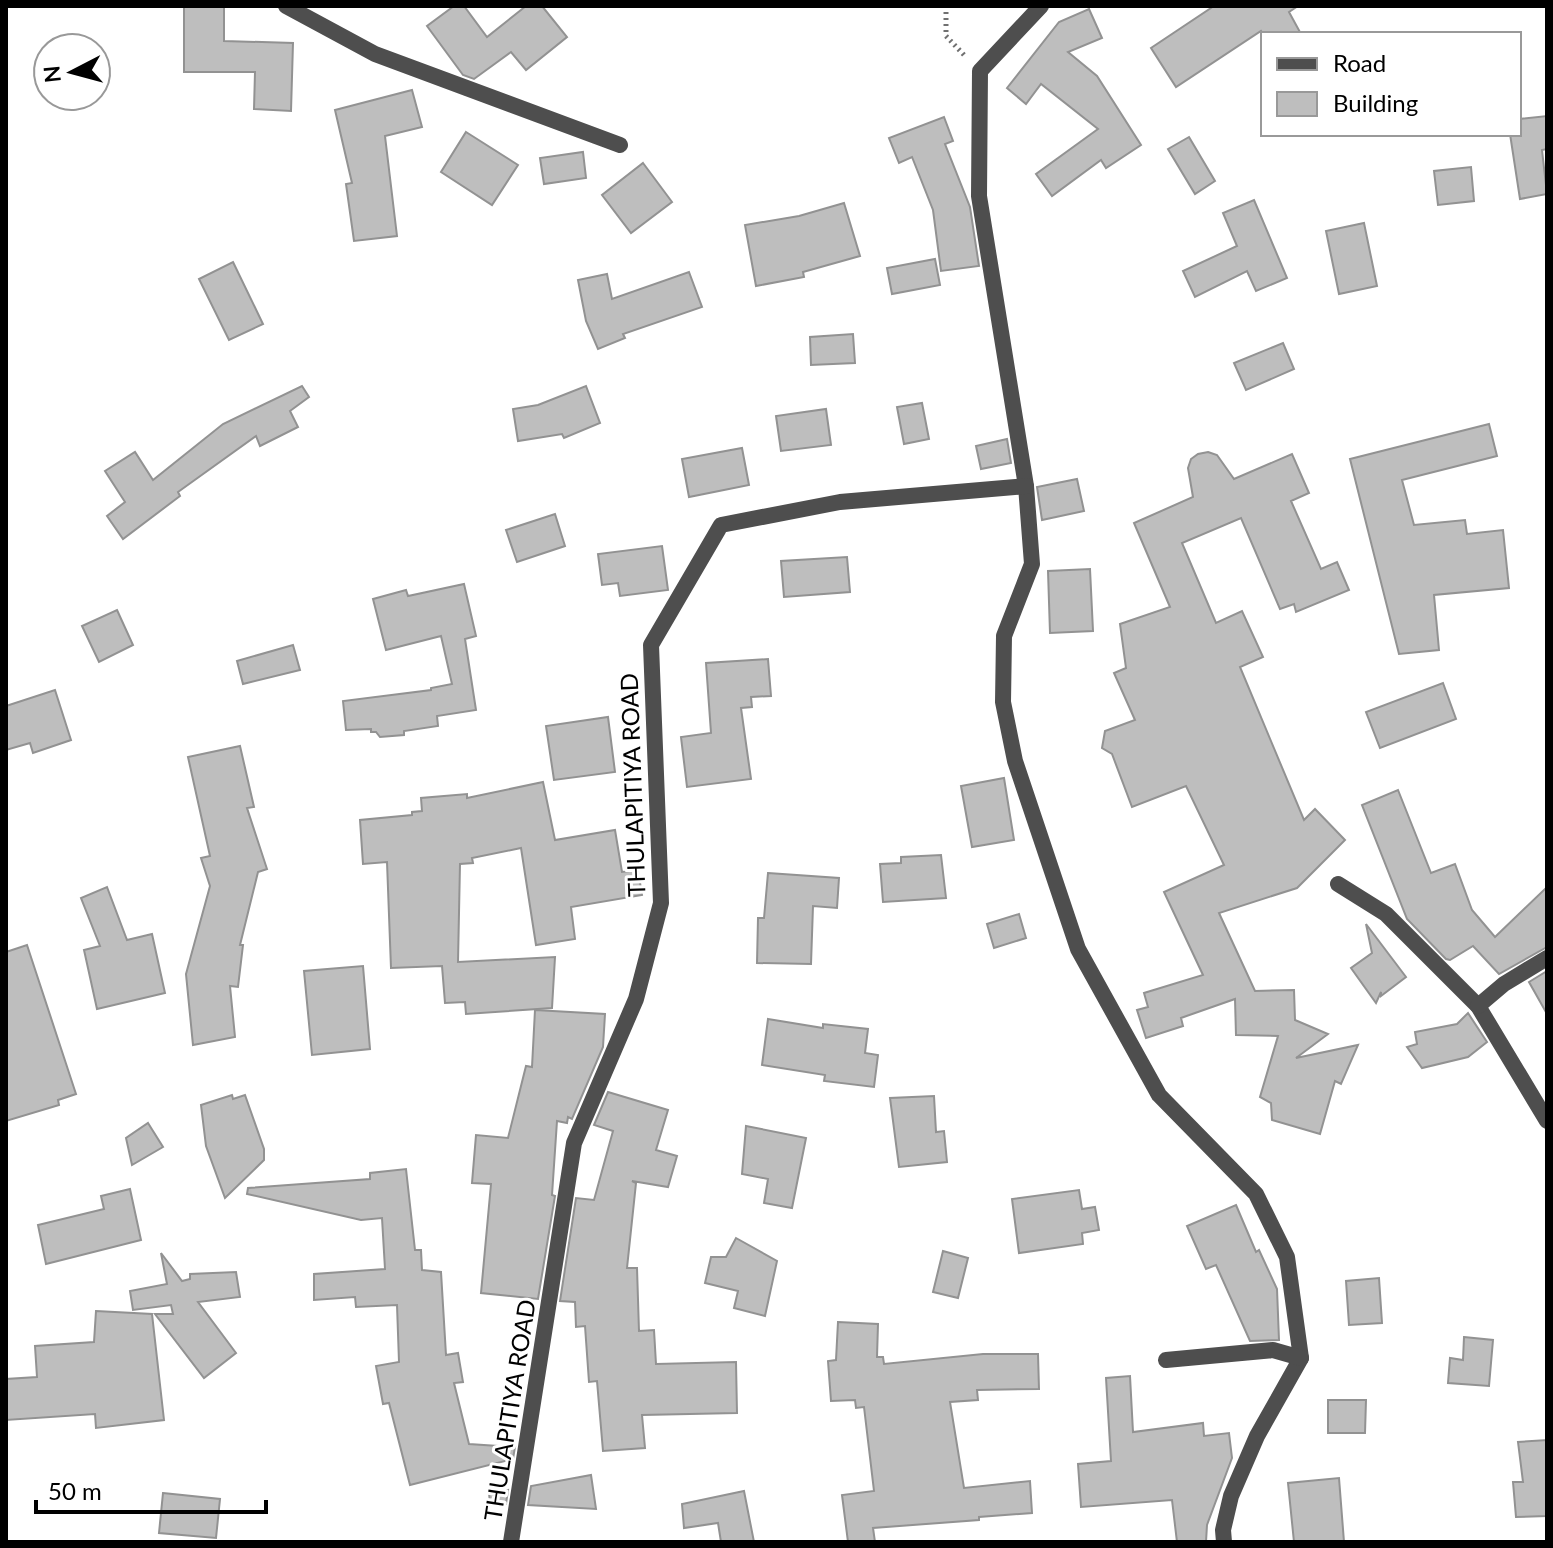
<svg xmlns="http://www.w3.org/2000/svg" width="1553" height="1548" font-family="Lato,sans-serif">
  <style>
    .building { fill: #bebebe; stroke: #929292; stroke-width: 2 }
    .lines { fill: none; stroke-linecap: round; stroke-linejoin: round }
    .path { stroke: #707070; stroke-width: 5; stroke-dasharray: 2 4; stroke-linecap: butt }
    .minor { stroke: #4e4e4e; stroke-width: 16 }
    .labels { text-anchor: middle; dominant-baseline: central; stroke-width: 6; stroke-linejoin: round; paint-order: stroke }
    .street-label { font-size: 24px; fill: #000; stroke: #fff }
  </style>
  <rect width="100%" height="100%" fill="#fff"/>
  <g class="building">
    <path d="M184 6 224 7V41L293 43 291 111 254 109 255 72H184Z"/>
    <path d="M454 6H464L487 37 526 6H542L567 37 526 70 511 52 474 79 463 75 427 26Z"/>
    <path d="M1214 6H1298L1289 12 1301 34H1263L1261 31 1176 87 1151 48Z"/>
    <path d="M1089 9 1102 38 1068 52 1097 76 1141 145 1106 168 1101 160 1052 196 1036 174 1098 129 1041 84 1026 104 1007 88 1059 22Z"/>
    <path d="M412 90 422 127 385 136 397 236 354 241 346 184 352 183 335 110Z"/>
    <path d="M1547 116V149L1542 150 1547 194 1520 199 1510 134H1519V119Z"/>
    <path d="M944 117 953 141 945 144 970 207 979 266 941 271 933 210 912 157 899 163 889 138Z"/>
    <path d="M466 132 518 165 492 205 441 172Z"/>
    <path d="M1189 137 1215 181 1195 194 1168 149Z"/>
    <path d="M583 152 586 178 544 184 540 158Z"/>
    <path d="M643 163 672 202 631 233 602 195Z"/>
    <path d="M1471 167 1474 201 1438 205 1434 171Z"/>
    <path d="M1254 200 1287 278 1256 291 1247 271 1195 297 1183 271 1237 246 1223 213Z"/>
    <path d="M844 203 860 256 803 272 804 277 756 286 745 225 799 216Z"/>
    <path d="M1364 223 1377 286 1339 294 1326 231Z"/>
    <path d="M935 259 940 285 892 294 887 268Z"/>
    <path d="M233 262 263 324 229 340 199 279Z"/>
    <path d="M689 272 702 307 623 334 625 338 598 349 586 321 578 280 607 274 612 299Z"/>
    <path d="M853 334 855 363 811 365 810 337Z"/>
    <path d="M1283 343 1294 369 1246 390 1234 363Z"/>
    <path d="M302 386 309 397 290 411 298 427 260 446 256 436 178 492 180 496 123 539 107 516 125 502 105 471 135 452 153 480 223 424Z"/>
    <path d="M586 386 600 423 564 438 562 434 518 441 513 409 538 405Z"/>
    <path d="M922 403 929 439 904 444 897 407Z"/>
    <path d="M826 409 831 445 781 451 776 416Z"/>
    <path d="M1489 424 1497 456 1402 480 1414 525 1465 520 1467 534 1503 530 1509 588 1434 595 1439 650 1399 654 1350 459Z"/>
    <path d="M1007 439 1011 463 981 469 976 446Z"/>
    <path d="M742 448 749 485 689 497 682 459Z"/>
    <path d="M1208 452 1217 455 1234 479 1292 454 1309 493 1291 501 1321 569 1337 562 1349 590 1296 612 1294 604 1280 609 1241 518 1182 543 1216 623 1242 611 1263 657 1240 667 1304 820 1315 809 1345 840 1297 888 1219 913 1255 991 1294 990 1295 1020 1328 1034 1296 1058 1358 1045 1341 1084 1335 1081 1320 1134 1272 1120 1271 1103 1260 1097 1278 1036 1236 1035 1235 999 1181 1018 1183 1026 1146 1038 1137 1010 1148 1007 1144 993 1203 975 1164 892 1224 865 1186 786 1132 807 1112 754 1102 748 1105 731 1135 720 1114 673 1126 668 1120 624 1170 607 1134 523 1193 497 1188 468 1191 459 1198 454Z"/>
    <path d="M1077 479 1084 511 1042 520 1037 487Z"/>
    <path d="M555 514 565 546 517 562 506 530Z"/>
    <path d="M662 546 668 590 620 596 618 583 602 585 598 554Z"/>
    <path d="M847 557 850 592 784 597 781 561Z"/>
    <path d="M1090 569 1093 631 1050 633 1048 571Z"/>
    <path d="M464 584 476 636 465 639 476 710 437 716 438 726 404 731V735L380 737 376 732H371V729L346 730 343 701 431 690V688L452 684 441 636 386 650 373 599 406 590 408 596Z"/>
    <path d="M117 610 133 645 99 662 82 626Z"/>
    <path d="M293 645 300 670 243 684 237 661Z"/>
    <path d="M768 659 771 696 751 697 752 707 741 708 751 779 687 787 681 737 711 733 706 663Z"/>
    <path d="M1443 683 1456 719 1380 748 1366 712Z"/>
    <path d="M55 690 71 740 33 753 30 743 6 750V706Z"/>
    <path d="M608 717 615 772 554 780 546 726Z"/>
    <path d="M240 746 254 807 247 808 267 869 258 872 240 945H243L238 987 230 986 235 1037 193 1045 186 974 210 886 201 858 210 856 188 757Z"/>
    <path d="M1004 778 1014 840 972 847 961 786Z"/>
    <path d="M543 782 555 840 615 830 622 872 638 870 642 895 571 907 575 939 536 945 521 848 472 858 473 863 460 864 458 962 555 957 552 1008 466 1014 465 1002 445 1003 442 966 391 968 387 862 363 864 360 820 412 815V812L422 811 421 798 467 794V798Z"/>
    <path d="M1398 790 1431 873 1455 864 1472 910 1495 937 1547 887V947L1499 974 1473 946 1450 960 1446 959 1407 919 1362 805Z"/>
    <path d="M941 855 946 898 883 902 880 864 901 863V857Z"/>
    <path d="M768 873 839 878 837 908 813 906 811 964 757 963 758 918H764Z"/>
    <path d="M107 887 127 940 152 934 165 993 97 1009 84 950 100 946 81 898Z"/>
    <path d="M1019 914 1026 938 994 948 987 924Z"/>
    <path d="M1366 924 1406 977 1381 996V992L1376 1003 1351 968 1372 953Z"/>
    <path d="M27 945 76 1094 58 1100 59 1105 6 1121V952Z"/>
    <path d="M363 966 370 1049 312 1055 304 971Z"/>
    <path d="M1547 971V1014L1529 982Z"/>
    <path d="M535 1010 605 1014 603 1047 572 1119 568 1117 567 1123 557 1121 552 1195 555 1196 538 1299 481 1293 491 1184 472 1183 476 1135 508 1138 526 1066 532 1067Z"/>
    <path d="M1468 1013 1487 1042 1468 1057 1422 1068 1407 1047 1417 1044 1415 1032 1457 1024Z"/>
    <path d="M768 1019 823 1028V1024L868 1029 865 1053 878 1055 874 1087 824 1081 825 1075 762 1065Z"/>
    <path d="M608 1092 668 1110 656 1150 677 1156 668 1187 632 1181 636 1183 627 1268H637L639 1331 654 1330 656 1364 736 1362 737 1413 642 1415 645 1448 603 1451 597 1381 589 1382 585 1326 576 1327 575 1302 560 1301 576 1198 594 1200 613 1131 594 1125Z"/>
    <path d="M232 1095 233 1099 245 1095 264 1149V1160L225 1198 206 1146 201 1105Z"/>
    <path d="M934 1096 936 1132 944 1131 947 1162 899 1167 890 1098Z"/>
    <path d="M148 1123 163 1147 132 1165 126 1138Z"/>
    <path d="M746 1126 806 1138 792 1208 764 1203 768 1179 742 1174Z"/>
    <path d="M406 1169 415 1250H421L422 1270 441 1272 446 1355 458 1353 463 1382 454 1383 469 1444 515 1447 513 1459 410 1485 389 1403 383 1404 376 1366 399 1362 397 1305 356 1307 355 1297 314 1300V1274L385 1269 382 1218 361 1220 247 1194 248 1188 370 1179V1173Z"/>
    <path d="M130 1189 141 1240 46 1264 38 1225 104 1209 101 1196Z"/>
    <path d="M1079 1190 1082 1209 1095 1207 1099 1230 1082 1233 1083 1244 1019 1253 1012 1199Z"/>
    <path d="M1236 1205 1256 1252 1259 1250 1277 1289 1279 1340 1250 1341 1216 1265 1206 1269 1187 1226Z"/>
    <path d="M736 1238 777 1261 765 1316 734 1308 738 1291 705 1283 711 1257H726Z"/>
    <path d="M943 1251 968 1258 958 1298 933 1292Z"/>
    <path d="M161 1253 182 1281 190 1279V1274L236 1272 240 1297 198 1302 236 1353 204 1378 155 1314H173L171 1305 133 1310 130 1291 167 1284Z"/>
    <path d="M1379 1278 1382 1323 1349 1325 1346 1281Z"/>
    <path d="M96 1311 152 1314 164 1420 96 1428 95 1414 6 1420V1379L37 1377 35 1346 94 1342Z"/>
    <path d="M838 1322 878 1324 877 1357H883L884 1364 983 1354H1038L1039 1389 977 1390 978 1400 950 1402 964 1488 1030 1481 1032 1513 979 1517V1520L873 1528 875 1542H848L842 1495 874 1491 864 1407 856 1408 855 1400 831 1401 828 1361 836 1360Z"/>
    <path d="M1464 1337 1493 1340 1489 1386 1448 1383 1450 1358 1463 1360Z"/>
    <path d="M1130 1376 1133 1432 1203 1423 1204 1436 1229 1433 1232 1458 1207 1525 1206 1542H1177L1172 1500 1081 1507 1078 1464 1111 1461 1106 1378Z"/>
    <path d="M1328 1400H1366L1365 1433H1328Z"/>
    <path d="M1547 1440V1516L1516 1517 1513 1482H1523L1518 1442Z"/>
    <path d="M591 1475 596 1509 528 1505 531 1486Z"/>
    <path d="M1339 1478 1344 1542H1294L1288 1483Z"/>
    <path d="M508 1490 506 1504 490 1503 489 1493Z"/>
    <path d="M744 1491 754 1542H721L718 1523 684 1528 682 1504Z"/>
    <path d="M163 1493 220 1499 216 1538 159 1533Z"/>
  </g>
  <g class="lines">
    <path class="path" d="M946 6V36L965 56"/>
    <g class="minor">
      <path d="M286 6 375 54 620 145"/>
      <path d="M1041 6 980 71 979 196 1026 486 1032 564 1004 636 1003 702 1015 761 1078 949 1159 1095 1256 1194 1287 1257 1301 1358 1257 1436 1231 1496 1223 1530 1224 1542"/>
      <path d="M1338 884 1386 914 1478 1006 1547 1121"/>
      <path d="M1478 1006 1504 984 1547 958"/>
      <path d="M1166 1360 1273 1350 1301 1358"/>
      <path d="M511 1542 574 1143 636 999 661 903 651 645 721 525 840 502 1026 486"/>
    </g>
  </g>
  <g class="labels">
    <g class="street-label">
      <text transform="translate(632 785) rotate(-92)">THULAPITIYA ROAD</text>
      <text transform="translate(509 1410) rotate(-81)">THULAPITIYA ROAD</text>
    </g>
  </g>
  <rect width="1553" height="1548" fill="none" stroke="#000000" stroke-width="16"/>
  <rect x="1261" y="32" width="260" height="104" fill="#ffffff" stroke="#999999" stroke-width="2"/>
  <rect x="1277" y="58" width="40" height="12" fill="#4e4e4e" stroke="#999999" stroke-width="2"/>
  <text x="1333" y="72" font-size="24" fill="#000000">Road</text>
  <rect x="1277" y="92" width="40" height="24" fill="#bebebe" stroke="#999999" stroke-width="2"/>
  <text x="1333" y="112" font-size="24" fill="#000000">Building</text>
  <g transform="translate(72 72) rotate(264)"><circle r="38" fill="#ffffff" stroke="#999999" stroke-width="2"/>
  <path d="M0-6L14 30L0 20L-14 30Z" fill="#000000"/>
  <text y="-12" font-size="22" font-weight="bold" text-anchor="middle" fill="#000000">N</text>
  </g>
  <path d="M36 1500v12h230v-12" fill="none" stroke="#000000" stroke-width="4"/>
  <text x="48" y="1500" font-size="24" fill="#000000" stroke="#ffffff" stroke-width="6" paint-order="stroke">50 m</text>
</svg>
